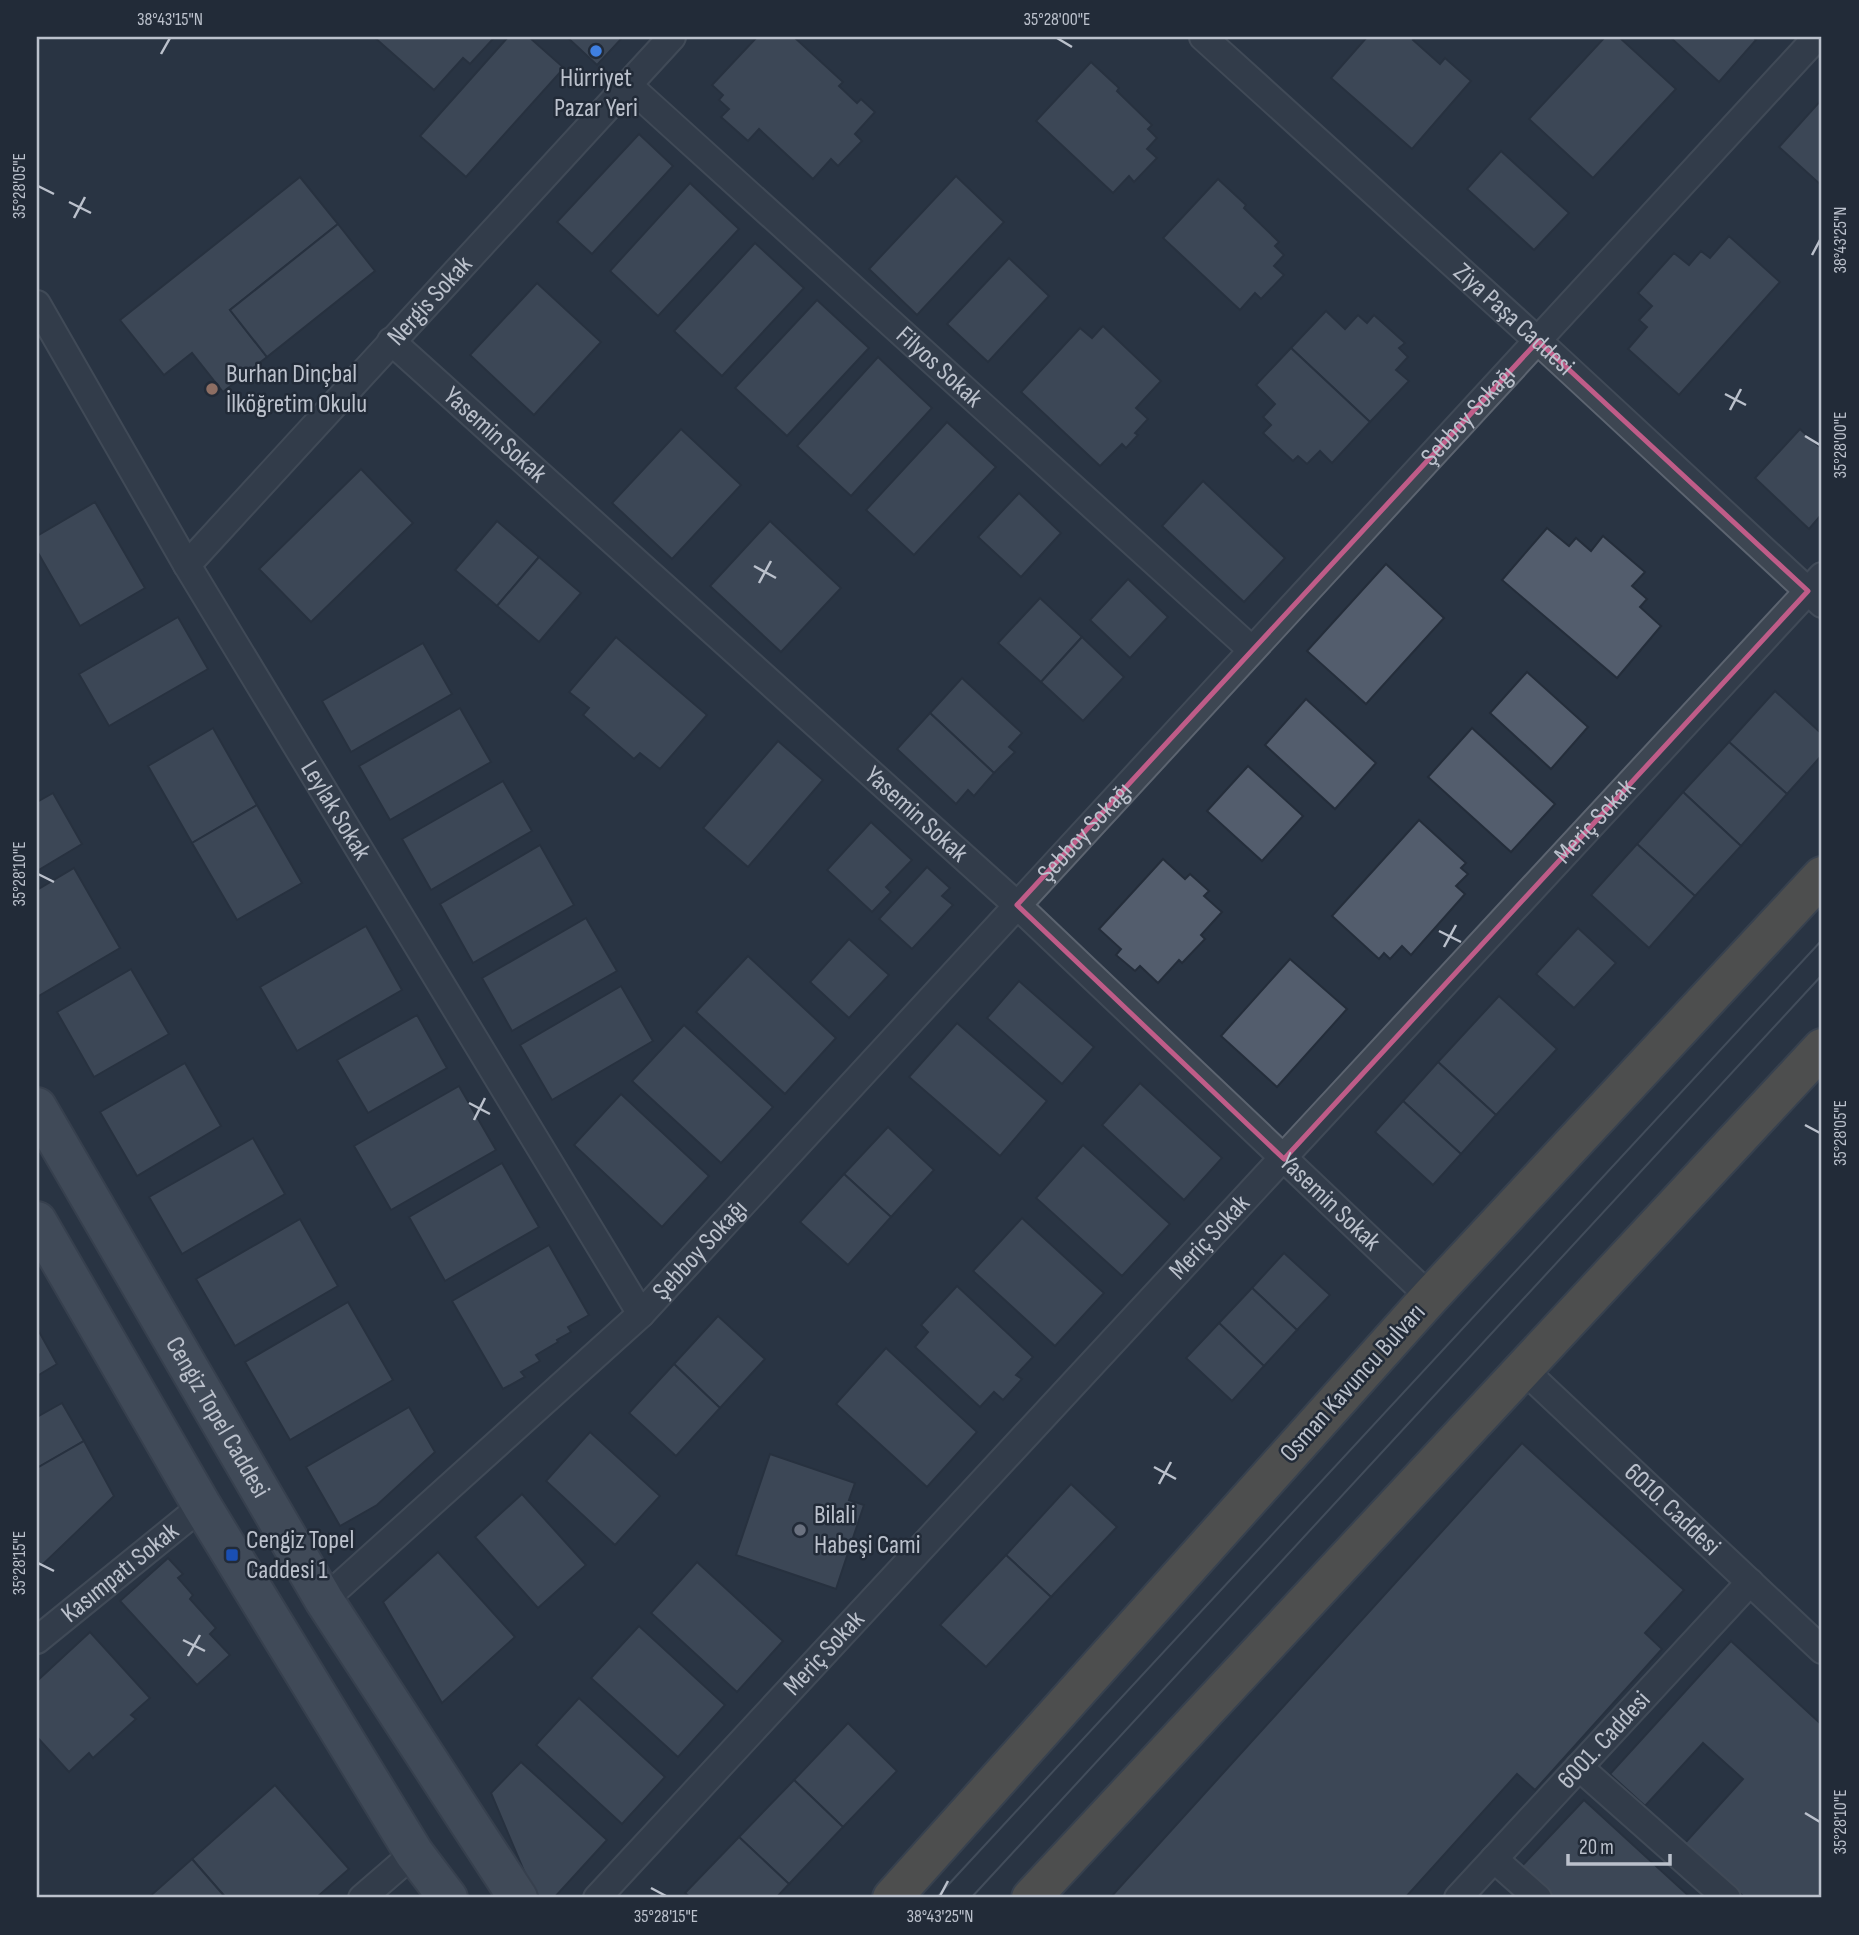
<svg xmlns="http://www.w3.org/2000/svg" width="1859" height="1935" font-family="'Sofia Sans Condensed',sans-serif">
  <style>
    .building { fill: #535d6d; stroke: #242d3a; stroke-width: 2 }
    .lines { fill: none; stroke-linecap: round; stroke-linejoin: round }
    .street-casing { stroke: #5c6470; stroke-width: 30 }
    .primary-casing { stroke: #474f5c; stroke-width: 42 }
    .highway-casing { stroke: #48515d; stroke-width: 42 }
    .street { stroke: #3d4652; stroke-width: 26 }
    .primary { stroke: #5c6572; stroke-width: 38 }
    .highway { stroke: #786d5b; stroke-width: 38 }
    .tram { stroke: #606a79; stroke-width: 2 }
    .marked { fill: none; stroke: #bf5c88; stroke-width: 5; stroke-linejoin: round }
    .ticks { fill: none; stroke: #bbc1cc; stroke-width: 2.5 }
    .shop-dot { fill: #3f7fe0; stroke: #222b38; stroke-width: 2.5 }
    .education-dot { fill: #8d6e63; stroke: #222b38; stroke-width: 2.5 }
    .worship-dot { fill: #6b7280; stroke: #222b38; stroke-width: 2.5 }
    .transit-dot { fill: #1a4fb4; stroke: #222b38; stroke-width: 2.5 }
    .labels { text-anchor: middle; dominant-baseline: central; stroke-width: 5; stroke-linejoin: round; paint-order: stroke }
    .poi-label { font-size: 26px; fill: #bbc1cc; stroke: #222b38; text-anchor: start }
    .street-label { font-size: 26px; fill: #bbc1cc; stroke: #222b38 }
    .neatline { fill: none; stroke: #bbc1cc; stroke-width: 2.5 }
    .ticks-label { font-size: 18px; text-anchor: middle; fill: #bbc1cc }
  </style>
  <rect width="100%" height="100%" fill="#293443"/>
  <g class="building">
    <path d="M374 37H490L493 39 470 64 463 58 434 90Z"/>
    <path d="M508 37H529L564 68 466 177 420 136Z"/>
    <path d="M567 37H623L597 65Z"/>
    <path d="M757 37H794L843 82 839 86 857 103 861 99 875 112 855 134 862 141 838 166 831 159 813 179 759 129 748 141 721 117 729 109 719 100 723 95 712 85Z"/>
    <path d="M1367 37H1416L1413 40 1440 64 1445 58 1471 81 1412 149 1331 78Z"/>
    <path d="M1605 37H1619L1676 89 1593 178 1529 119Z"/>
    <path d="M1670 37H1753L1756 40 1719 82Z"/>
    <path d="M1091 62 1119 88 1117 91 1152 125 1148 129 1157 138 1147 149 1157 158 1134 182 1129 176 1113 193 1036 121Z"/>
    <path d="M1822 99V186L1779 147Z"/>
    <path d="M639 134 673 166 592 254 557 222Z"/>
    <path d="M1501 151 1569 213 1534 250 1467 189Z"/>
    <path d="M956 176 1004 222 917 315 869 269Z"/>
    <path d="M300 177 338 224 230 310 267 357 223 392 192 353 164 375 120 320Z"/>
    <path d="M1218 179 1246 205 1244 208 1279 242 1275 246 1284 255 1274 266 1284 275 1261 299 1255 293 1240 310 1163 238Z"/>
    <path d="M690 183 739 229 658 316 610 271Z"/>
    <path d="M338 224 375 271 267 357 230 310Z"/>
    <path d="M1729 236 1780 282 1679 395 1628 349 1647 327 1639 320 1652 306 1638 293 1674 253 1689 265 1701 251 1710 258Z"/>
    <path d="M755 243 804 288 722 376 674 331Z"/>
    <path d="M1009 258 1049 296 988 362 947 324Z"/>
    <path d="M537 283 601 342 534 415 470 355Z"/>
    <path d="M817 300 869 348 787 436 735 388Z"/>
    <path d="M1326 311 1345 329 1358 315 1367 323 1374 315 1405 343 1399 348 1408 357 1396 370 1409 381 1370 422 1291 348Z"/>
    <path d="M1103 326 1161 381 1136 408 1148 419 1135 433 1138 435 1126 448 1122 444 1100 466 1021 392 1080 328 1092 338Z"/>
    <path d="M1291 348 1370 422 1332 463 1320 451 1307 464 1298 456 1293 461 1263 433 1271 425 1263 417 1275 404 1256 385Z"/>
    <path d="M878 357 932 408 851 496 797 446Z"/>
    <path d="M947 422 996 467 914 555 866 510Z"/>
    <path d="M681 429 741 485 672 559 612 503Z"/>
    <path d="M1800 429 1822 449V514L1809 529 1755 478Z"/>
    <path d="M361 469 413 523 311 622 259 569Z"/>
    <path d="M1203 481 1285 558 1244 602 1162 526Z"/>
    <path d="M1019 493 1061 533 1021 577 978 537Z"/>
    <path d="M95 502 145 588 80 626 37 551V536Z"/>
    <path d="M497 521 539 557 497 606 455 570Z"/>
    <path d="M770 521 841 588 781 652 710 586Z"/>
    <path d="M1547 528 1569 546 1576 538 1591 551 1603 536 1645 572 1632 586 1647 599 1640 607 1661 626 1617 678 1502 580Z"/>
    <path d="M539 557 581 593 539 642 497 606Z"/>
    <path d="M1386 564 1444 618 1366 704 1307 651Z"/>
    <path d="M1128 579 1168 617 1130 658 1090 620Z"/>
    <path d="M1040 598 1082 637 1041 682 998 643Z"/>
    <path d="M178 617 208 669 109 726 79 674Z"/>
    <path d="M616 637 707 715 660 769 640 753 634 759 583 715 589 708 569 692Z"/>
    <path d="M1082 637 1124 677 1083 721 1041 682Z"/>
    <path d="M423 643 452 694 351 752 322 701Z"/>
    <path d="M1527 672 1588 727 1551 769 1490 713Z"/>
    <path d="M962 678 1022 733 1009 747 1015 752 994 773 930 713Z"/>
    <path d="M1775 691 1822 734V755L1787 794 1729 742Z"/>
    <path d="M1306 699 1376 763 1335 809 1265 745Z"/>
    <path d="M460 708 491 762 390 820 359 766Z"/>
    <path d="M930 713 994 773 974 796 968 790 956 804 897 749Z"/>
    <path d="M213 728 257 805 192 843 148 766Z"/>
    <path d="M1472 728 1555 804 1511 852 1428 777Z"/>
    <path d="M778 741 823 780 748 867 703 828Z"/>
    <path d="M1729 742 1787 794 1741 846 1683 792Z"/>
    <path d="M1248 766 1303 816 1262 861 1207 811Z"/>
    <path d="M503 781 532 831 431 890 402 839Z"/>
    <path d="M1683 792 1741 846 1695 896 1637 844Z"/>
    <path d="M53 793 82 844 37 871V802Z"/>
    <path d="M257 805 302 883 237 920 192 843Z"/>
    <path d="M1419 820 1466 863 1461 868 1468 874 1456 886 1465 894 1411 955 1402 946 1390 959 1384 953 1379 959 1332 916Z"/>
    <path d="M871 822 912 860 886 887 891 892 872 912 827 870Z"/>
    <path d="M1637 844 1695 896 1649 948 1591 895Z"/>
    <path d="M540 845 574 905 473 963 440 904Z"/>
    <path d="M1163 859 1185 879 1190 874 1209 891 1204 896 1222 912 1201 935 1205 939 1182 963 1179 960 1158 983 1140 966 1135 971 1116 955 1121 949 1099 929Z"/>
    <path d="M927 867 950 888 942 896 953 905 912 949 879 919Z"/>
    <path d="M74 868 120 948 37 997V890Z"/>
    <path d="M586 918 617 971 512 1031 482 978Z"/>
    <path d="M366 926 402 990 297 1051 260 987Z"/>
    <path d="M1578 928 1616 963 1574 1008 1536 974Z"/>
    <path d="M849 939 889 975 849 1018 810 982Z"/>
    <path d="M748 956 836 1038 785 1094 696 1012Z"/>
    <path d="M1290 959 1347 1009 1277 1087 1221 1036Z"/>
    <path d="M131 969 169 1034 94 1077 57 1012Z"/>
    <path d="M1019 981 1094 1047 1062 1084 987 1018Z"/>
    <path d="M621 986 653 1041 552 1100 520 1045Z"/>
    <path d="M1499 996 1557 1049 1496 1115 1438 1062Z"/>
    <path d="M417 1015 447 1068 368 1113 337 1060Z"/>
    <path d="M957 1023 1047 1101 1000 1156 909 1077Z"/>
    <path d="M684 1025 773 1107 721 1163 632 1081Z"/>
    <path d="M1438 1062 1496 1115 1461 1154 1403 1101Z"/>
    <path d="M185 1063 221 1126 137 1176 100 1112Z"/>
    <path d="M1140 1083 1222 1158 1184 1200 1102 1125Z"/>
    <path d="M459 1086 496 1150 391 1210 354 1146Z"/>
    <path d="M621 1094 709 1176 662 1227 574 1145Z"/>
    <path d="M1403 1101 1461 1154 1433 1185 1375 1132Z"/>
    <path d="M888 1127 934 1170 891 1217 844 1174Z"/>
    <path d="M253 1138 285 1194 182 1254 149 1197Z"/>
    <path d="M1083 1145 1170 1224 1122 1276 1036 1198Z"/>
    <path d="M502 1163 539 1227 445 1281 409 1217Z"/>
    <path d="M844 1174 891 1217 848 1265 800 1222Z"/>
    <path d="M1022 1218 1104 1293 1055 1346 973 1271Z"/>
    <path d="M300 1219 338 1286 235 1346 196 1279Z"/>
    <path d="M549 1245 589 1315 568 1327 571 1332 557 1340 558 1342 536 1355 540 1361 521 1372 525 1377 503 1389 452 1301Z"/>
    <path d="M1284 1253 1330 1295 1297 1330 1252 1288Z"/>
    <path d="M957 1286 1033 1357 1016 1375 1022 1379 1003 1400 994 1392 980 1407 915 1347 928 1332 921 1325Z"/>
    <path d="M1252 1288 1297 1330 1264 1366 1219 1323Z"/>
    <path d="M348 1302 393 1380 290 1440 245 1362Z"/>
    <path d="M718 1316 765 1359 720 1408 674 1364Z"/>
    <path d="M1219 1323 1264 1366 1232 1401 1186 1358Z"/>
    <path d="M37 1328 57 1364 37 1376Z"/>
    <path d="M886 1348 977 1432 927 1487 836 1404Z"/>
    <path d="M674 1364 720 1408 676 1456 629 1413Z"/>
    <path d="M62 1403 84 1441 37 1468V1417Z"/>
    <path d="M409 1407 435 1452 377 1505 340 1526 306 1467Z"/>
    <path d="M590 1432 660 1496 615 1545 546 1481Z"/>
    <path d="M84 1441 114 1496 37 1570V1468Z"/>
    <path d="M1522 1443 1684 1590 1645 1633 1662 1649 1535 1790 1517 1774 1405 1898H1110Z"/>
    <path d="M770 1454 855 1483 849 1500 864 1505 836 1589 736 1555Z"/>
    <path d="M1071 1484 1117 1527 1051 1597 1006 1555Z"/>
    <path d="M522 1494 586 1565 538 1608 475 1537Z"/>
    <path d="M438 1552 515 1637 442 1703 383 1602Z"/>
    <path d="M1006 1555 1051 1597 986 1667 940 1625Z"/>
    <path d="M168 1558 183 1574 178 1578 193 1595 190 1599 216 1628 210 1634 230 1655 197 1685 120 1601Z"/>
    <path d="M697 1562 783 1641 737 1692 651 1613Z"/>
    <path d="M639 1626 725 1705 678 1757 591 1678Z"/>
    <path d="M90 1632 150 1698 131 1715 136 1719 93 1758 89 1753 69 1772 37 1737V1681Z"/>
    <path d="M1731 1641 1822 1725V1898H1745L1685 1843 1743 1779 1703 1743 1645 1806 1610 1774Z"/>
    <path d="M579 1698 665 1777 622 1824 536 1745Z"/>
    <path d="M848 1723 897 1771 843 1827 794 1780Z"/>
    <path d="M521 1762 607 1840 554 1898H541L532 1890 491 1793Z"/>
    <path d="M794 1780 843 1827 789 1884 739 1837Z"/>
    <path d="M275 1785 349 1869 316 1898H226L192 1859Z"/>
    <path d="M1584 1800 1691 1898H1551L1519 1869Z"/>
    <path d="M739 1837 789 1884 776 1898H691L685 1893Z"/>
    <path d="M192 1859 226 1898H148Z"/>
  </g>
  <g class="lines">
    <g class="street-casing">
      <g id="street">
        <path id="s1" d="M1203 37 1538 341 1822 604"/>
        <path id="s2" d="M628 85 1252 650"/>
        <path id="s3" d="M37 304 187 565 641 1314"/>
        <path id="s4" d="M391 341 1017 905 1430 1297"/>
        <path id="s5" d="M187 565 672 37"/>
        <path id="s6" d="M1523 1369 1822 1650"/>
        <path id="s7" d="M324 1600 641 1314 1817 37"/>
        <path id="s8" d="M37 1640 202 1506"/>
        <path d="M1579 1767 1727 1898"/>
        <path d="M1494 1859 1538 1898"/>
        <path d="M362 1898 414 1853"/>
        <path id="s9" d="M597 1898 1822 576"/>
        <path id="s10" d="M1458 1898 1750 1582"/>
      </g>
    </g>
    <g class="primary-casing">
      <g id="primary">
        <path id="s11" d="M37 1107 324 1600 518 1898"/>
        <path d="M37 1221 202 1506 414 1853 448 1898"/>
      </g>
    </g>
    <g class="highway-casing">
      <g id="highway">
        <path d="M892 1898 1430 1297 1822 876"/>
        <path d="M1031 1898 1822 1048"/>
      </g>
    </g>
    <use href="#street" class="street"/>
    <use href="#primary" class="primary"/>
    <use href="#highway" class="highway"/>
    <g class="tram">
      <path d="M936 1898 1822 940"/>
      <path d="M971 1898 1822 975"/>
    </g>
  </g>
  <path d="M0 0H1859V1935H0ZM1538 341 1808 591 1284 1159 1017 905Z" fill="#293443" fill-opacity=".55" fill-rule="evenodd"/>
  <path class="marked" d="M1538 341 1808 591 1284 1159 1017 905Z"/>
  <path class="ticks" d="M1057 38 1072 47M161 54 170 38M38 186 54 194M69 202 91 213M74 218 85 197M1812 255 1820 240M1725 394 1746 405M1730 410 1741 389M1805 436 1820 445M754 566 776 578M759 583 771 561M38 874 54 882M1439 931 1461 942M1444 947 1456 925M469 1103 490 1114M474 1120 485 1098M1805 1125 1820 1133M1154 1467 1176 1479M1159 1484 1171 1462M38 1563 54 1571M183 1640 205 1651M188 1656 200 1635M1805 1813 1820 1822M651 1888 666 1896M940 1896 948 1881"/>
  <circle class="shop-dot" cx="596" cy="51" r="7"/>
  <circle class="education-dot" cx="212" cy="389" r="7"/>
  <circle class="worship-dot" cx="800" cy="1530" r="7"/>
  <rect class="transit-dot" x="225" y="1548" width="14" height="14" rx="3.5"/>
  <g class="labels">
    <g class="poi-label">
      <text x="596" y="78" text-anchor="middle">Hürriyet<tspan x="596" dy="30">Pazar Yeri</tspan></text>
      <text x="226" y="374">Burhan Dinçbal<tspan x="226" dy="30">İlköğretim Okulu</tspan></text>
      <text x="814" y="1515">Bilali<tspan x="814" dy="30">Habeşi Cami</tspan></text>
      <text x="246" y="1540">Cengiz Topel<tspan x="246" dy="30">Caddesi 1</tspan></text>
    </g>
    <g class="street-label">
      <text stroke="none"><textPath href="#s5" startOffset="359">Nergis Sokak</textPath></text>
      <text stroke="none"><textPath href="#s1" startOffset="420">Ziya Paşa Caddesi</textPath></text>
      <text stroke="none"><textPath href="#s2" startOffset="420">Filyos Sokak</textPath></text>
      <text stroke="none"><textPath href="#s7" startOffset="1648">Şebboy Sokağı</textPath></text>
      <text stroke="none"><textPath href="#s4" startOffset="140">Yasemin Sokak</textPath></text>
      <text stroke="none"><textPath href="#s3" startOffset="588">Leylak Sokak</textPath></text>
      <text stroke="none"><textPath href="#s4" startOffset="707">Yasemin Sokak</textPath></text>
      <text stroke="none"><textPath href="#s9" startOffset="1468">Meriç Sokak</textPath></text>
      <text stroke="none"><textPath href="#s7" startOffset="1082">Şebboy Sokağı</textPath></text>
      <text stroke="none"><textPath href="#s4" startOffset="1274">Yasemin Sokak</textPath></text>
      <text stroke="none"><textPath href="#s9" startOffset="901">Meriç Sokak</textPath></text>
      <text stroke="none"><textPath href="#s7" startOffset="514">Şebboy Sokağı</textPath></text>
      <text transform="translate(1353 1383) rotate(-48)">Osman Kavuncu Bulvarı</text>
      <text stroke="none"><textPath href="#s11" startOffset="359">Cengiz Topel Caddesi</textPath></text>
      <text stroke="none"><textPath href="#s6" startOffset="205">6010. Caddesi</textPath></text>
      <text stroke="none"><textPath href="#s8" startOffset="107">Kasımpatı Sokak</textPath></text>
      <text stroke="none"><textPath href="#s9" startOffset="334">Meriç Sokak</textPath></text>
      <text stroke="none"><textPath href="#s10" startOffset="215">6001. Caddesi</textPath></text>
    </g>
  </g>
  <rect width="1859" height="1935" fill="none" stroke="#222b38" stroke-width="77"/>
  <path d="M1568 1854v10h102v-10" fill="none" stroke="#bbc1cc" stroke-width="3.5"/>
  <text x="1579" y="1854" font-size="21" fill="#bbc1cc" stroke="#222b38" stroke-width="5" paint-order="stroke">20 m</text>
  <rect x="38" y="38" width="1782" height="1858" class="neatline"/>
  <g class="ticks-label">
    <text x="170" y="25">38°43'15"N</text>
    <text x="1057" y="25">35°28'00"E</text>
    <text transform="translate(19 186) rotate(-90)" y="6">35°28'05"E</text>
    <text transform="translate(1840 240) rotate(-90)" y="6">38°43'25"N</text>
    <text transform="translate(1840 445) rotate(-90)" y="6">35°28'00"E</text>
    <text transform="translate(19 874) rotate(-90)" y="6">35°28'10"E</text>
    <text transform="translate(1840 1133) rotate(-90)" y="6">35°28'05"E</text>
    <text transform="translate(19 1563) rotate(-90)" y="6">35°28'15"E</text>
    <text transform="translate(1840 1822) rotate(-90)" y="6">35°28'10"E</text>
    <text x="666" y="1922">35°28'15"E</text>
    <text x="940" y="1922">38°43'25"N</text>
  </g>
</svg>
